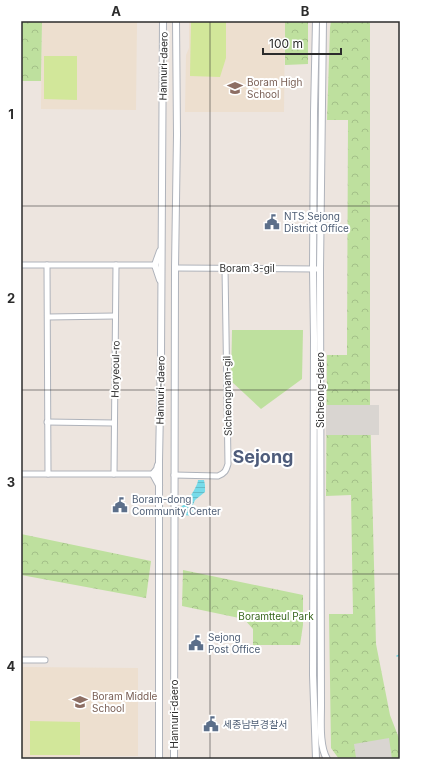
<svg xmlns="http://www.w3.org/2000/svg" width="421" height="780" font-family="Inter,'Noto Sans KR',sans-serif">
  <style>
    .education { fill: #eddfcf }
    .park { fill: url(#park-crowns) }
    .garden { fill: #bee09e }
    .pitch { fill: #d2e79a }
    .plaza { fill: #d9d5d1 }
    .water { fill: url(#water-rules) }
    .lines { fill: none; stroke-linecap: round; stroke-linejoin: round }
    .stream { stroke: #77dbe9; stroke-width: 1.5 }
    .minor-casing { stroke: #afb3bb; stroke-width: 7 }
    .tertiary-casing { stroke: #afb3bb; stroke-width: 8 }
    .minor { stroke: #fff; stroke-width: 5 }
    .tertiary { stroke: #fff; stroke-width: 6 }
    .grid { fill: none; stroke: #2c2c2c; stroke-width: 1; stroke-opacity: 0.55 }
    .labels { text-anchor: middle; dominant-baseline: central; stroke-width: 4; stroke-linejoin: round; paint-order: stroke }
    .street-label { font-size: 10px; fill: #2c2c2c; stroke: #fff }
    .education-label { font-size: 10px; fill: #785e54; stroke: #fff; text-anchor: start }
    .service-label { font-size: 10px; fill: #4e5e75; stroke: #fff; text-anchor: start }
    .park-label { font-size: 10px; fill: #37661e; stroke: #fff }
    .town-label { font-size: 18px; font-weight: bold; fill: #4e5c7b; stroke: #fff }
    .neatline { fill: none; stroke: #2c2c2c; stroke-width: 1.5 }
    .grid-label { font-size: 13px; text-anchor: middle; font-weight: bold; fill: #2c2c2c }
  </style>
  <defs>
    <pattern id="park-crowns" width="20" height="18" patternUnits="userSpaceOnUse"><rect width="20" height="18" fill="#bee09e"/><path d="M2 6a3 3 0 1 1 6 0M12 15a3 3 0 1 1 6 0" fill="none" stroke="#a3c088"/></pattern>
    <pattern id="water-rules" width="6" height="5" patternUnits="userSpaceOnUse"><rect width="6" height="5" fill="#77dbe9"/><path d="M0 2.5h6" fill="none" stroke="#67bcc8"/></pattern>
  </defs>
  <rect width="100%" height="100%" fill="#ede5df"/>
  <g class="education">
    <path d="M42 21H137L136 110 41 109Z"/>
    <path d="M189 21H285L284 112H185L186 55 189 48Z"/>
    <path d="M22 667 138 668V756L21 757Z"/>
  </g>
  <g class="park">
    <path d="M21 21H42L41 81H21Z"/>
    <path d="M285 21H308V64L285 65Z"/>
    <path d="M331 21H370V407L376 644 390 715 400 741V759H339L331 748 329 614H353L351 495 326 496 327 355H347L348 120H327L330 28Z"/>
    <path d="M21 534 151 561 146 598 21 575Z"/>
    <path d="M183 570 303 595V625L300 645H253V629L244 619 182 606Z"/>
  </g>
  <path class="garden" d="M232 330H303L302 379 261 409 231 381Z"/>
  <g class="pitch">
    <path d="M191 21H226V58L220 77 190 76Z"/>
    <path d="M44 56H77V100L44 99Z"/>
    <path d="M30 721 80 722V755H30Z"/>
  </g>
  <g class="plaza">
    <rect x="326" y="405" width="53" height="30"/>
    <path d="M389 738 392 759H349L356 758 354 744Z"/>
  </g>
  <path class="water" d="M198 480H204L205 485V492L195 500 192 507 196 513 193 516 184 515 181 512V507C186 504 198 486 198 480Z"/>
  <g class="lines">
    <path class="stream" d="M397 656 400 655"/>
    <g class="minor-casing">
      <g id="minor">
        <path d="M21 265H155"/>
        <path d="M47 265 48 474"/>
        <path d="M175 268 317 269"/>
        <path d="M48 317 115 316"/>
        <path d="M47 422 114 423"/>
        <path d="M21 474H153"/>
        <path d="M114 474 116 265"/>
        <path d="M174 475 218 476C225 473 226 471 228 464L225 268"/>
        <path d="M21 660H45"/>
      </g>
    </g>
    <g class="tertiary-casing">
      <g id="tertiary">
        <path d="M323 21 320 269 321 706C321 721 319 746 327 759"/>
        <path d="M160 280 155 265 160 251"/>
        <path d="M158 465 157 469 153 474 159 485"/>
        <path d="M159 759V461L161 356 163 21"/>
        <path d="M174 759 175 268 177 135 176 21"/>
        <path d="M316 759 313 675 314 338 313 269 314 112 316 21"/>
      </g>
    </g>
    <use href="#minor" class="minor"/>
    <use href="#tertiary" class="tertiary"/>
  </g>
  <path class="grid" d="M210 21V759M21 206H400M21 390H400M21 574H400"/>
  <defs>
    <g id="school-bare" transform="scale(1.2)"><path d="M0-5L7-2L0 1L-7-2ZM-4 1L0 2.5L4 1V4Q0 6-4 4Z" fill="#8d6e63" stroke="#fff" stroke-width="2.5" paint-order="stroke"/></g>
    <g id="civic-bare" transform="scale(1.2)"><path d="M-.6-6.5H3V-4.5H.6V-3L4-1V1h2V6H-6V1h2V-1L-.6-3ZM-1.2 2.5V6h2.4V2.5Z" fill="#5c6f8a" stroke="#fff" stroke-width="2.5" paint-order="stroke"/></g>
  </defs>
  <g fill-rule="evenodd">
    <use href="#school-bare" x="235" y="88"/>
    <use href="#civic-bare" x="272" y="222"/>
    <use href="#civic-bare" x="120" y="505"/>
    <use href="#civic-bare" x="196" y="643"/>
    <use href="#school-bare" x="80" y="702"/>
    <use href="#civic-bare" x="211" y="724"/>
  </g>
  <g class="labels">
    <g class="street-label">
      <text transform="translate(163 66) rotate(-89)">Hannuri-daero</text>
      <text x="247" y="268">Boram 3-gil</text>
      <text transform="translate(115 369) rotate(-89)">Horyeoul-ro</text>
      <text transform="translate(160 390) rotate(-89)">Hannuri-daero</text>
      <text transform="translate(320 390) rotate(-90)">Sicheong-daero</text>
      <text transform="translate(227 396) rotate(-91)">Sicheongnam-gil</text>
      <text transform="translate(174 714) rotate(-90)">Hannuri-daero</text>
    </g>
    <g class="education-label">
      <text x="247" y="82">Boram High<tspan x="247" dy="12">School</tspan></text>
      <text x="92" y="696">Boram Middle<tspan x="92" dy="12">School</tspan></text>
    </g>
    <g class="service-label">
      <text x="284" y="216">NTS Sejong<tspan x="284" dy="12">District Office</tspan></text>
      <text x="132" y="499">Boram-dong<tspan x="132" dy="12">Community Center</tspan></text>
      <text x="208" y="637">Sejong<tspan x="208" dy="12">Post Office</tspan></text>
      <text x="223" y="724">세종남부경찰서</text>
    </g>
    <g class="park-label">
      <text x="276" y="616">Boramtteul Park</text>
    </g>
    <g class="town-label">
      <text x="263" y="456">Sejong</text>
    </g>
  </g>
  <rect width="421" height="780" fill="none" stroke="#ffffff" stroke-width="44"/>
  <path d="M263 48v6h78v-6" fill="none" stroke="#2c2c2c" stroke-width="2"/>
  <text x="269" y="48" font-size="12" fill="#2c2c2c" stroke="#ffffff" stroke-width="3" paint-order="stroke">100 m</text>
  <rect x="22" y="22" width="377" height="736" class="neatline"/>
  <g class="grid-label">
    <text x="116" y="16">A</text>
    <text x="305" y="16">B</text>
    <text x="11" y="119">1</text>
    <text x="11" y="303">2</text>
    <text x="11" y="487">3</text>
    <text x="11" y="671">4</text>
  </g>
</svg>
